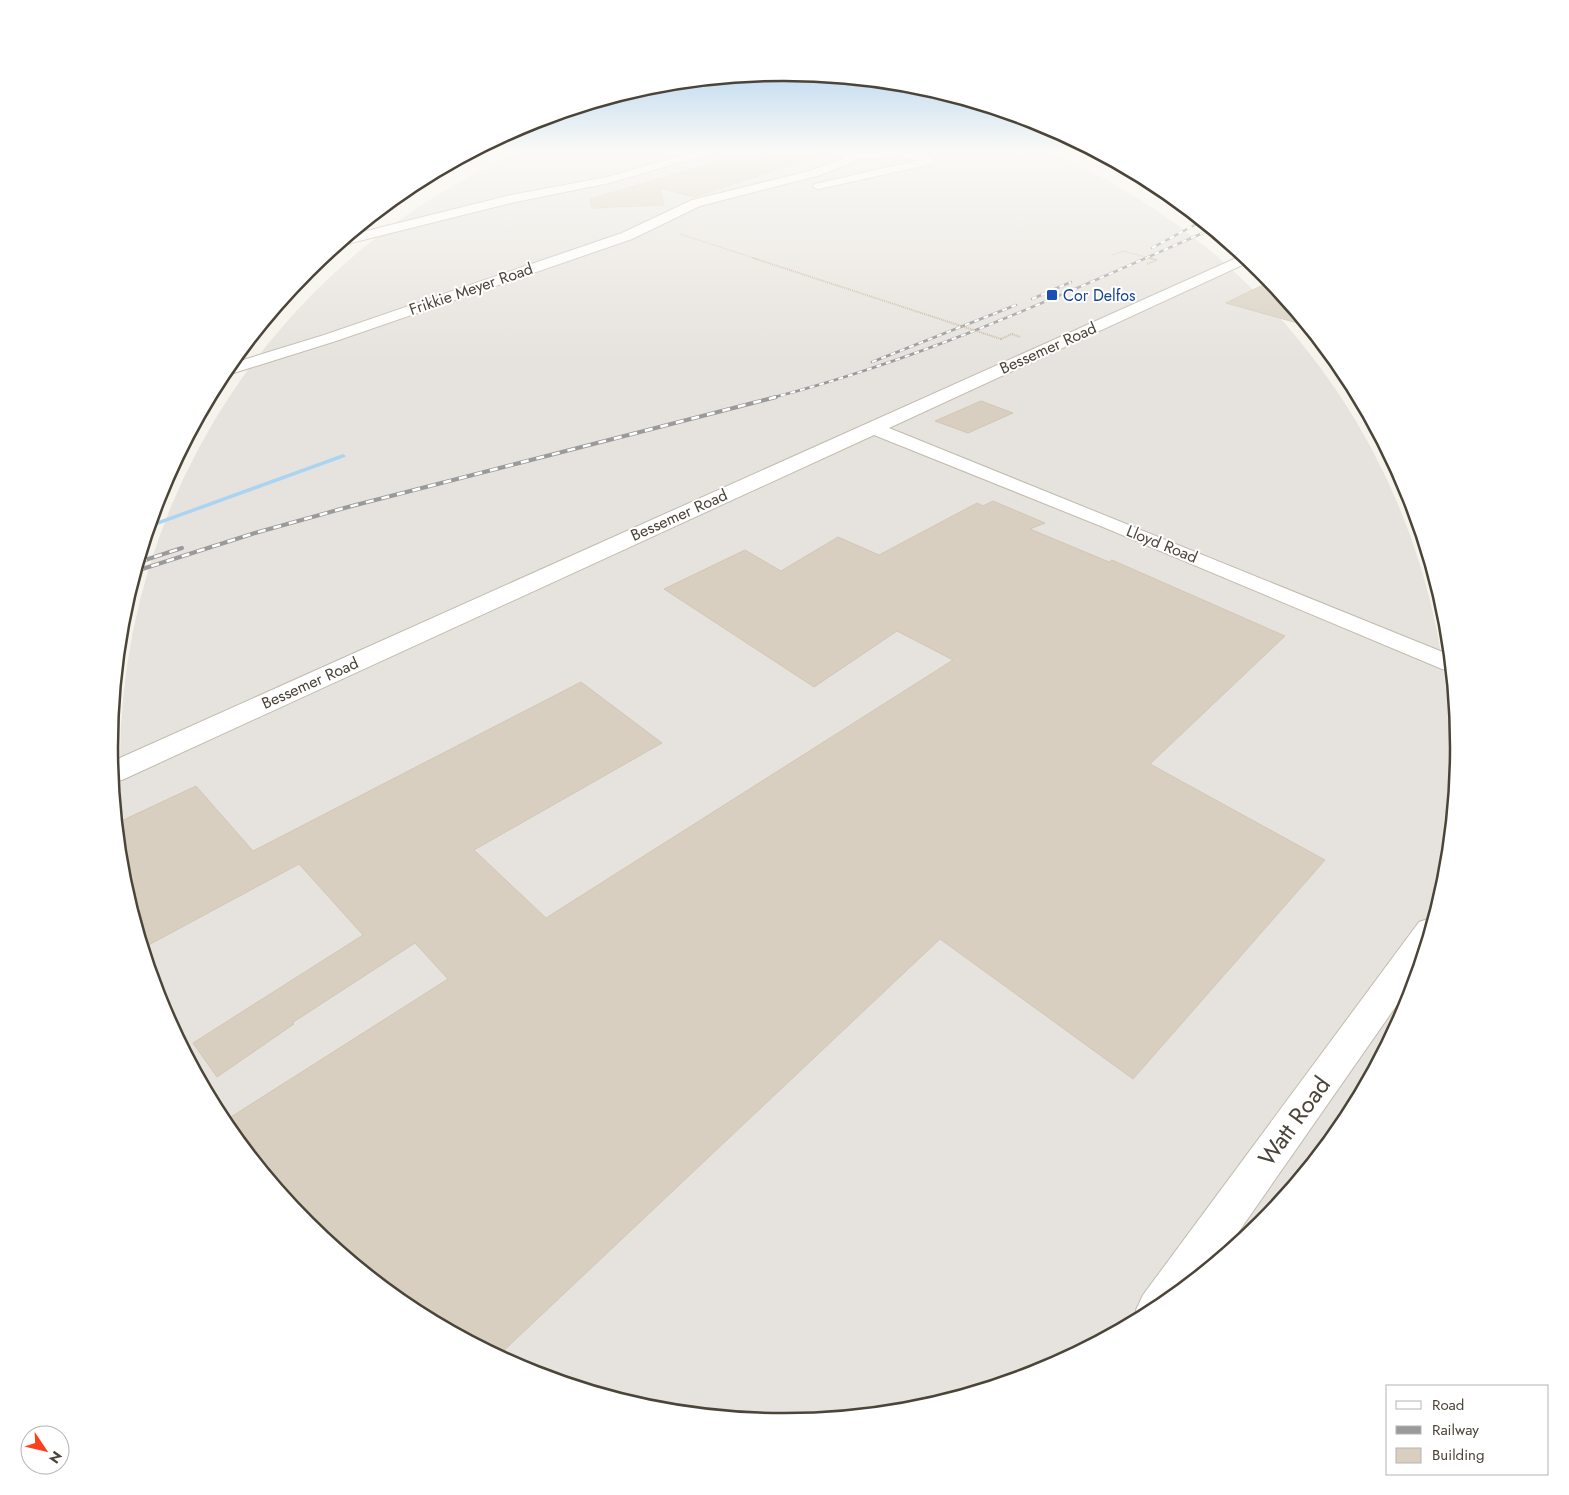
<svg xmlns="http://www.w3.org/2000/svg" width="1569" height="1495" font-family="Jost,sans-serif">
  <style>
    .industrial { fill: #e6e2dd }
    .lines { fill: none; stroke-linecap: round; stroke-linejoin: round }
    .stream { fill: #a9d4f2; fill-rule: evenodd }
    .building { fill: #d8cfc1; stroke: #d3c7b4 }
    .minor-casing { stroke: #c2bbae; stroke-width: 2 }
    .path-far1 { stroke: #c4b79f; stroke-width: 1; stroke-dasharray: 1 1; stroke-linecap: butt }
    .path { stroke: #c4b79f; stroke-width: 2; stroke-dasharray: 1 1; stroke-linecap: butt }
    .minor { fill: #fff; fill-rule: evenodd }
    .rail-far1-casing { stroke: #9a9a9a; stroke-width: 2.5 }
    .rail-casing { stroke: #9a9a9a; stroke-width: 4 }
    .rail-far1 { stroke: #fff; stroke-width: 2; stroke-dasharray: 5; stroke-linecap: butt }
    .rail { stroke: #fff; stroke-width: 2.5; stroke-dasharray: 8; stroke-linecap: butt }
    .path-bridge-far1 { stroke: #c4b79f; stroke-width: 1; stroke-dasharray: 1 1; stroke-linecap: butt }
    .path-bridge { stroke: #c4b79f; stroke-width: 2; stroke-dasharray: 1 1; stroke-linecap: butt }
    .transit-dot { fill: #1a4fb4; stroke: #fff; stroke-width: 2 }
    .labels { text-anchor: middle; dominant-baseline: central; stroke-width: 4; stroke-linejoin: round; paint-order: stroke }
    .far-street-label { font-size: 16px; fill: #4b4439; stroke: #fff }
    .far-transit-label { font-size: 16px; fill: #164399; stroke: #fff; text-anchor: start }
    .near-street-label { font-size: 24px; fill: #4b4439; stroke: #fff }
    .rim { fill: none; stroke: #4b4439; stroke-width: 2.5 }
  </style>
  <rect width="100%" height="100%" fill="#f6f3ec"/>
  <circle class="industrial" cx="785" cy="762" r="665"/>
  <g class="lines">
    <path class="stream" d="M343 454 346 456 345 457 149 528 150 524Z"/>
  </g>
  <g class="building">
    <path d="M754 151H817L818 156 694 197 660 188 664 205 592 208 590 199Z"/>
    <path d="M1271 281 1308 326 1226 303Z"/>
    <path d="M981 401 1013 413 968 433 935 421Z"/>
    <path d="M993 501 1045 523 1030 529 1109 562 1112 560 1285 636 1150 764 1325 860 1133 1079 940 939 498 1356 409 1309 307 1225 223 1122 448 979 415 943 292 1023 294 1024 217 1077 193 1043 363 935 299 864 143 948 122 879 117 823 196 786 253 851 581 682 662 743 474 850 546 918 953 660 897 631 814 687 664 589 745 550 781 571 838 537 879 555 977 503 983 506Z"/>
  </g>
  <g class="lines">
    <g class="minor-casing">
      <g id="minor">
        <path d="M698 151H714L713 153 609 183 511 203 343 245 339 244 350 235 511 195 607 177Z"/>
        <path d="M835 151C840 151 845 152 850 153 874 156 917 141 936 161L931 164 819 189 815 188 813 186 815 184 920 160 902 157 855 159V162L817 176 700 206 632 239 336 341 221 377 230 364 324 335 622 233 692 200 809 171 843 159Z"/>
        <path d="M1243 255 1251 261 889 428 1450 655 1452 671 1442 669 1103 527 874 435 122 780 113 782 111 762Z"/>
        <path d="M1431 918 1434 920 1417 976 1219 1260 1159 1309 1140 1319 1136 1310 1143 1295 1419 922Z"/>
      </g>
    </g>
    <path class="path-far1" d="M1113 255 1123 251"/>
    <g class="path">
      <path d="M1147 264 1157 260"/>
      <path d="M1001 339 1012 334 1020 337"/>
    </g>
    <use href="#minor" class="minor"/>
    <g class="rail-far1-casing">
      <g id="rail-far1">
        <path d="M1152 248 1202 221"/>
        <path d="M1032 299 1071 282"/>
        <path d="M872 362 1016 305"/>
        <path d="M771 398C924 359 1068 292 1212 229"/>
      </g>
    </g>
    <g class="rail-casing">
      <g id="rail">
        <path d="M139 562 182 548"/>
        <path d="M136 571 255 533 348 507 776 397"/>
      </g>
    </g>
    <use href="#rail-far1" class="rail-far1"/>
    <use href="#rail" class="rail"/>
    <g class="path-bridge-far1">
      <path d="M680 234 757 259"/>
      <path d="M1123 251 1154 259"/>
    </g>
    <g class="path-bridge">
      <path d="M753 258 1001 339"/>
      <path d="M1149 258 1157 260"/>
    </g>
  </g>
  <linearGradient id="sky" x2="0" y2="1"><stop stop-color="#8fc1ec"/><stop offset="0.42" stop-color="#fbfaf6"/><stop offset="1" stop-color="#fbfaf6" stop-opacity="0"/></linearGradient>
  <rect width="1569" height="360" fill="url(#sky)"/>
  <rect class="transit-dot" x="1046" y="289" width="12" height="12" rx="2.5"/>
  <g class="labels">
    <g class="far-street-label">
      <text transform="translate(471 289) rotate(-19)">Frikkie Meyer Road</text>
      <text transform="translate(1048 348) rotate(-24)">Bessemer Road</text>
      <text transform="translate(679 515) rotate(-24)">Bessemer Road</text>
      <text transform="translate(1162 544) rotate(22)">Lloyd Road</text>
      <text transform="translate(310 683) rotate(-24)">Bessemer Road</text>
    </g>
    <g class="far-transit-label">
      <text x="1063" y="295">Cor Delfos</text>
    </g>
    <g class="near-street-label">
      <text transform="translate(1294 1121) rotate(-54)">Watt Road</text>
    </g>
  </g>
  <path d="M0 0H1569V1495H0ZM118 747a666 666 0 1 1 1332 0a666 666 0 1 1-1332 0Z" fill="#fff" fill-rule="evenodd"/>
  <path class="rim" d="M118 747a666 666 0 1 1 1332 0a666 666 0 1 1-1332 0Z"/>
  <rect x="1386" y="1385" width="162" height="90" fill="#ffffff" stroke="#b7b4b0"/>
  <rect x="1396" y="1401" width="25" height="8" fill="#ffffff" stroke="#b7b4b0"/>
  <text x="1432" y="1410" font-size="15" fill="#4b4439">Road</text>
  <rect x="1396" y="1426" width="25" height="8" fill="#9a9a9a" stroke="#b7b4b0"/>
  <text x="1432" y="1435" font-size="15" fill="#4b4439">Railway</text>
  <rect x="1396" y="1448" width="25" height="15" fill="#d8cfc1" stroke="#b7b4b0"/>
  <text x="1432" y="1460" font-size="15" fill="#4b4439">Building</text>
  <g transform="translate(45 1450) rotate(125)"><circle r="24" fill="#ffffff" stroke="#b7b4b0"/>
  <path d="M0-4L9 19L0 12L-9 19Z" fill="#fc3f1d"/>
  <text y="-8" font-size="14" font-weight="bold" text-anchor="middle" fill="#4b4439">N</text>
  </g>
</svg>
